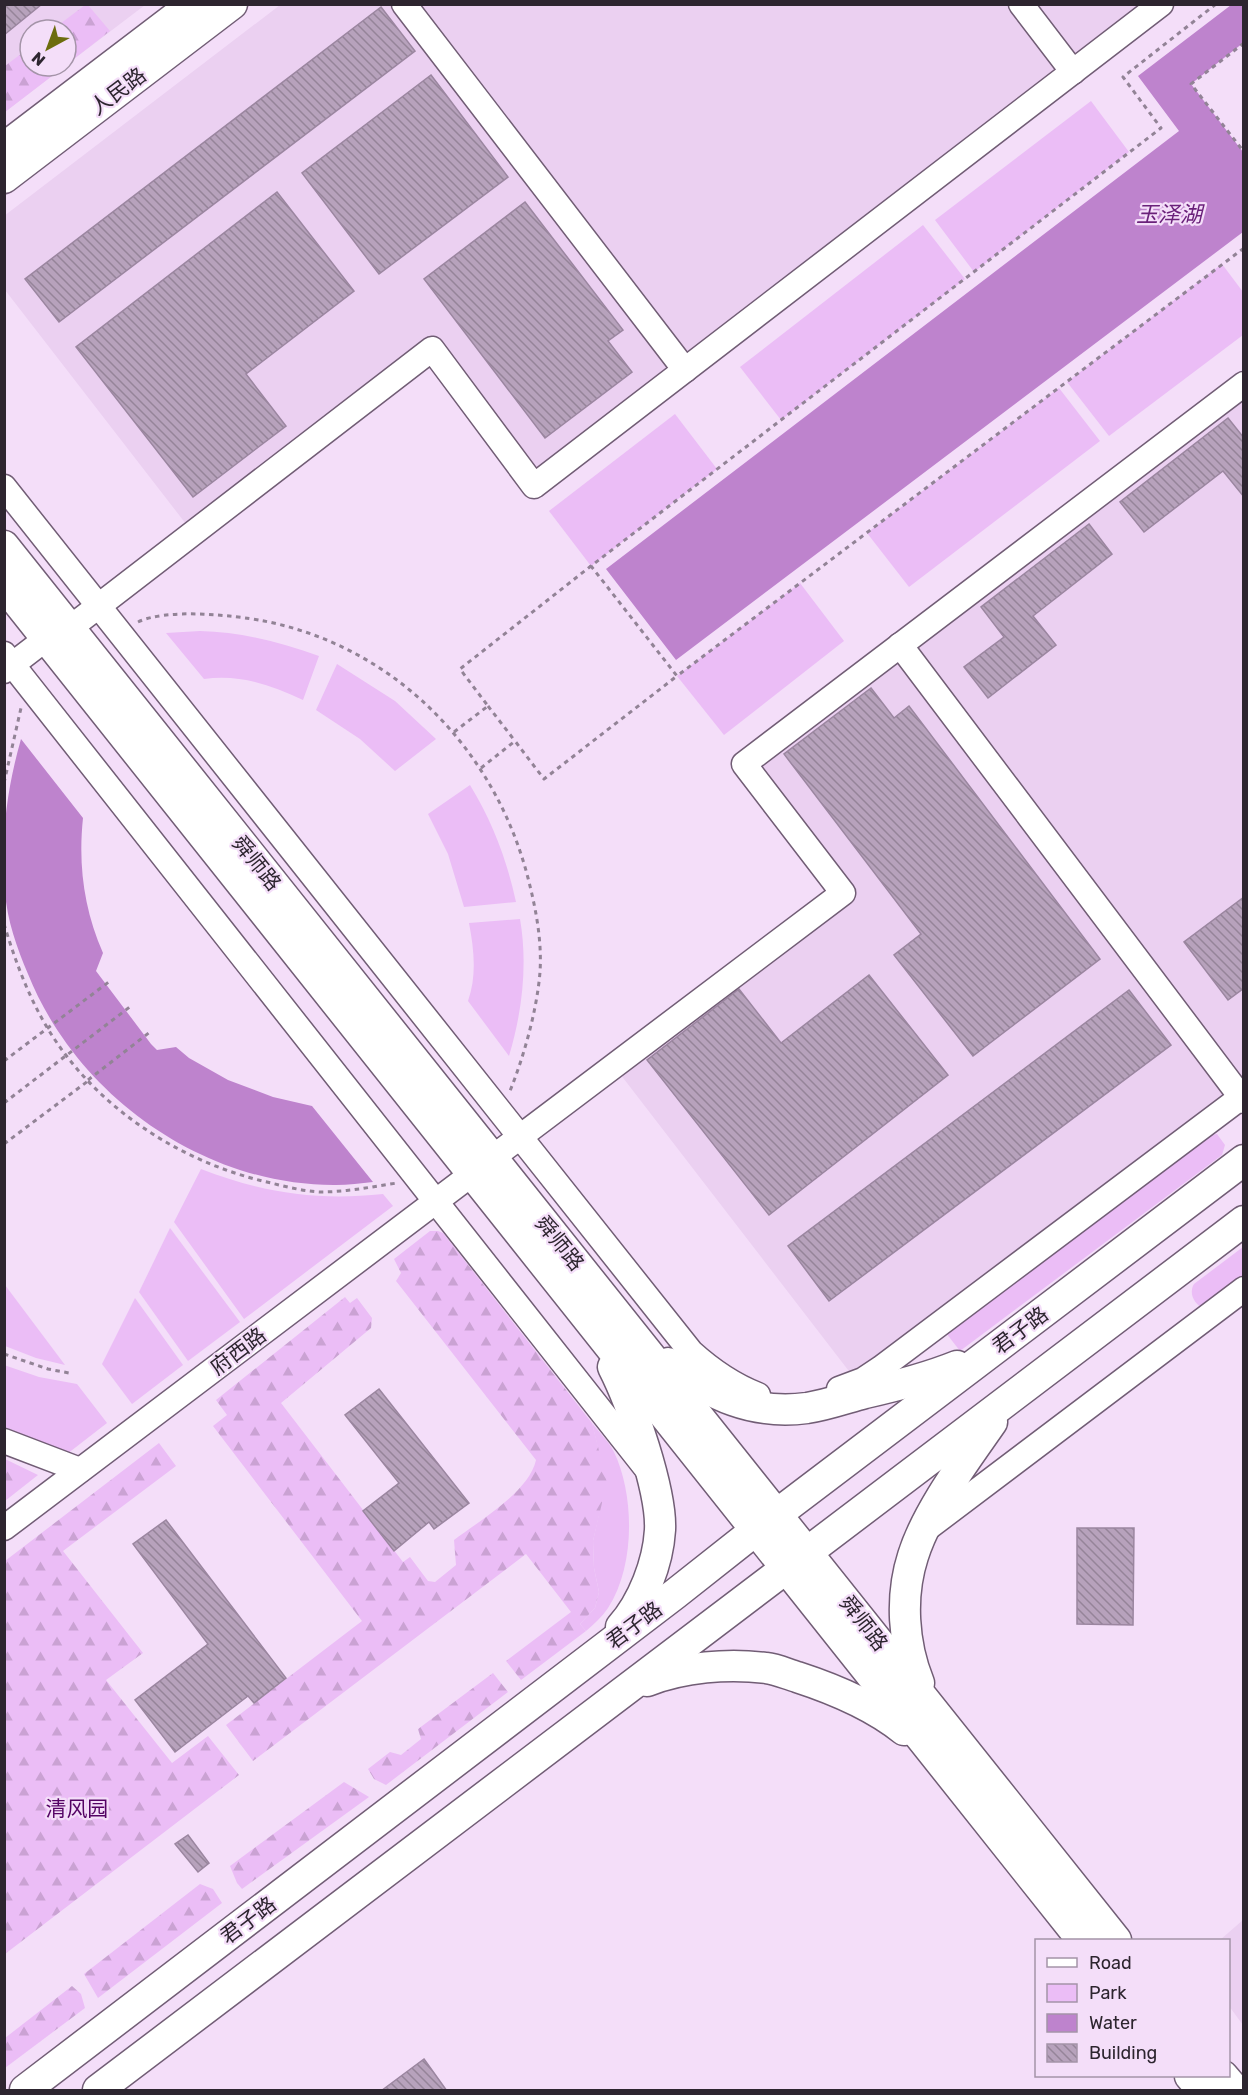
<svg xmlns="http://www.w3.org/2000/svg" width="1248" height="2095" font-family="Rubik,'Noto Sans SC',sans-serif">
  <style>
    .built { fill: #ebd0f1 }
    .green { fill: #ebbdf6 }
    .forest { fill: url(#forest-firs) }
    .water { fill: #be83cd }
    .building { fill: url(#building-back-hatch); stroke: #9b86a0; stroke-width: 1.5 }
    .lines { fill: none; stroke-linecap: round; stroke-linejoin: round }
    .minor-casing { stroke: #715d75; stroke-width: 27 }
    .major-casing { stroke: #715d75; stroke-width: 33 }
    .path { stroke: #928396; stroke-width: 3; stroke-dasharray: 4.5 4.5; stroke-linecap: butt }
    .minor { stroke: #fff; stroke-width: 24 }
    .major { stroke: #fff; stroke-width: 30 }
    .labels { text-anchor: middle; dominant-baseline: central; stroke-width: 4.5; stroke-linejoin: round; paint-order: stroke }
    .street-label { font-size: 21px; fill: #2d252f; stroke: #f4def9 }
    .park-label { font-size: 21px; fill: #540364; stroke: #f4def9 }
    .water-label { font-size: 22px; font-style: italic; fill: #6a217a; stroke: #f4def9 }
  </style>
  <defs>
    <pattern id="forest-firs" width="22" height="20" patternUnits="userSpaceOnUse" patternTransform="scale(1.5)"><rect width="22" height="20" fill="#ebbdf6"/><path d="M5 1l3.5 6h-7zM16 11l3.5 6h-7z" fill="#caa2d3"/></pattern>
    <pattern id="building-back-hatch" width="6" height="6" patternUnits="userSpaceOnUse" patternTransform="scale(1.5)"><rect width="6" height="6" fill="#b7a2bc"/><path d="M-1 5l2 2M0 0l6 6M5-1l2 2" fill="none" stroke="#958499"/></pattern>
  </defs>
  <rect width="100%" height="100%" fill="#f4def9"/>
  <g class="built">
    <path d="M5 5H145L66 65V30H30V66H65L5 112Z"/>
    <path d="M280 5H1141L536 470 433 335 186 524 5 290 4 216Z"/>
    <path d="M1243 394V1084L855 1379 617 1070 851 894 753 768Z"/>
    <path d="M1243 1920V2025L1229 2006 1228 1940H1220Z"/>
  </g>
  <g class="green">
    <path d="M1091 101 1129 152 974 272 935 220Z"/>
    <path d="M923 225 965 279 781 420 740 367Z"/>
    <path d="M1222 264 1243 292V335L1109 436 1067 382Z"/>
    <path d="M1059 388 1100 441 909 587 867 533Z"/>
    <path d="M675 414 717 469 591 566 549 511Z"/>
    <path d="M800 583 844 641 724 735 677 676Z"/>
    <path d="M200 631C241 632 281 642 319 656L303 700C271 685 240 674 204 679L166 633Z"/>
    <path d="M337 664 395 701 436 739 395 771 360 739 316 710Z"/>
    <path d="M470 785C492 821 507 860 516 902L464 907 448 854 428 814Z"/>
    <path d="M520 919C528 964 522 1013 509 1056L468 1001C477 976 474 949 469 923Z"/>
    <path d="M1217 1134 1225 1145 1222 1155 960 1351 946 1333 1205 1136Z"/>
    <path d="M201 1169C263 1193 317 1201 383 1194L393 1206 244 1319 174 1222Z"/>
    <path d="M170 1228 240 1322 188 1361 139 1292Z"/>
    <path d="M1243 1247V1279L1201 1307C1193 1302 1189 1292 1194 1284Z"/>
    <path d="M5 1285 65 1365 36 1358 5 1346Z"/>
    <path d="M135 1298 183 1365 132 1404 102 1364Z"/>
    <path d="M4 1365 39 1377 77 1384 107 1423 67 1454 5 1427Z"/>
    <path d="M592 1423C599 1432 609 1442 614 1452 635 1496 635 1567 608 1608 602 1617 594 1624 586 1631L580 1624 595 1608 599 1592 594 1568 593 1541 606 1482Z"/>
  </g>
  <g class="forest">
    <path d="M88 5 110 31 66 65V30H52L85 5Z"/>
    <path d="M30 47V66H65L5 112V66Z"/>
    <path d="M430 1231H438L443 1233 592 1423 607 1482 593 1541 594 1568 599 1592 595 1608 580 1624 586 1631 521 1680 506 1661 571 1612 526 1554 253 1761 226 1725 362 1621 213 1426 227 1415 216 1400 345 1297 350 1303 357 1298 372 1318 371 1328 281 1403 403 1562 410 1557 428 1581 435 1582 456 1565 454 1540C479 1521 529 1492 536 1460L396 1281 401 1273 394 1259Z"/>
    <path d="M159 1443 176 1466 63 1551 143 1653 106 1680 172 1763 208 1736 239 1775 5 1954V1561Z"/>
    <path d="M5 1459 38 1475 5 1501Z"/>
    <path d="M493 1673 508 1692 386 1785 374 1779 368 1769 390 1752 401 1755 421 1739 418 1729Z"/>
    <path d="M344 1782 369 1797 242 1889 237 1883 230 1866Z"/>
    <path d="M200 1884 213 1889 222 1903 98 1998 84 1974Z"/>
    <path d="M72 1986 81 1994 85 2008 5 2068V2038Z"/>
  </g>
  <g class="water">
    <path d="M1231 5H1243V43L1191 84 1243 152V232L676 660 606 569 1179 131 1138 76Z"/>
    <path d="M21 739 83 818C78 865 84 910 103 953L96 971 151 1044 157 1050 176 1047 189 1058 228 1080 273 1097 312 1106 373 1182C361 1183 348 1185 336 1185 204 1186 77 1096 28 974 17 948 7 920 5 892 0 840 7 788 21 739Z"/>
  </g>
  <g class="building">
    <path d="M4 4H42L4 35Z"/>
    <path d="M381 7 415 51 59 322 25 279Z"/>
    <path d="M431 75 508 177 379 274 302 173Z"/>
    <path d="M277 192 354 291 246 374 286 426 193 497 76 347Z"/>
    <path d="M525 202 623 330 608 341 632 372 545 438 424 279Z"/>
    <path d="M1228 418 1244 438V497L1223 471 1144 532 1120 502Z"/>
    <path d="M1089 524 1112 554 1033 616 1056 645 988 698 964 667 1004 637 981 607Z"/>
    <path d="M871 688 894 718 909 706 1100 959 973 1056 894 955 921 934 784 754Z"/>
    <path d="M1244 897V988L1228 1000 1184 942Z"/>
    <path d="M869 975 948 1075 769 1215 647 1060 739 989 781 1043Z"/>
    <path d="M1129 990 1171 1045 829 1301 788 1246Z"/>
    <path d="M379 1389 469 1503 434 1529 429 1522 394 1551 363 1511 399 1483 345 1415Z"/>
    <path d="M166 1520 286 1678 254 1703 248 1696 175 1752 135 1700 208 1644 133 1544Z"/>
    <path d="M1077 1528H1134L1133 1625 1077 1624Z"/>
    <path d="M188 1835 209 1863 198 1872 175 1844Z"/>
    <path d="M424 2059 447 2091H381Z"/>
  </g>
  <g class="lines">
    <g class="minor-casing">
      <g id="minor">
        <path d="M404 4 685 370"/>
        <path d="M1021 4 1073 72"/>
        <path d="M4 487 691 1352C712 1371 732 1385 758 1395"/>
        <path d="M70 628 432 349 534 486 1161 4"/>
        <path d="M900 645 1244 1101"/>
        <path d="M4 654 646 1468"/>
        <path d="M4 671 47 638"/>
        <path d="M492 1158 843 893 744 764 1244 384"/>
        <path d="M839 1389 863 1380 881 1368 1244 1095"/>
        <path d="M4 1441 80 1470"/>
        <path d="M4 1528 472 1174"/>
        <path d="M925 1530 1244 1289"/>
      </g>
    </g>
    <g class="major-casing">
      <g id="major">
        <path d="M4 148 193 4"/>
        <path d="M4 178 232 4"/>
        <path d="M4 546 1116 1940"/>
        <path d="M4 585 1082 1940"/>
        <path d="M668 1363C712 1396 752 1415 807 1408 827 1405 846 1398 865 1393 896 1386 927 1378 957 1366"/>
        <path d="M613 1367C631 1402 662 1491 660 1530 658 1563 643 1602 621 1627"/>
        <path d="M647 1681C683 1667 728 1663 766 1668 776 1669 787 1674 797 1677 834 1689 873 1705 904 1730"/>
        <path d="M919 1683C903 1644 900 1596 913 1556 927 1511 965 1461 992 1422"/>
        <path d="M1190 2076 1202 2090"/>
        <path d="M1223 2076 1235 2090"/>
        <path d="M25 2090 675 1594 756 1530 1244 1160"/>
        <path d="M98 2090 1244 1221"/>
      </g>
    </g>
    <g class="path">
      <path d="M1216 4 1123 77 1161 128 591 566 677 676 1244 248"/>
      <path d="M1244 43 1191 84 1244 152"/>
      <path d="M138 622C167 608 232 615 264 621 396 647 495 750 528 878 536 909 542 941 540 972 537 1010 524 1056 510 1091"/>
      <path d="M488 706 515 741"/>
      <path d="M454 732 488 706 460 669 591 566"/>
      <path d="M481 768 515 741 544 779 677 676"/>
      <path d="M4 783 21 708"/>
      <path d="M4 924C15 960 28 996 48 1029 96 1108 181 1163 271 1183 287 1187 303 1191 320 1192 346 1192 371 1187 397 1183"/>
      <path d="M4 1061 110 981"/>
      <path d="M88 1080 150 1032"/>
      <path d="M4 1103 131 1006"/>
      <path d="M4 1144 88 1081"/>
      <path d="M4 1354 48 1369 69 1373"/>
    </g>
    <use href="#minor" class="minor"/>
    <use href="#major" class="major"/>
  </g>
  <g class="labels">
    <g class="street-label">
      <text transform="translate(118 91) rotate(-37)">人民路</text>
      <text transform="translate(257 863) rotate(51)">舜师路</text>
      <text transform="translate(560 1243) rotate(51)">舜师路</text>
      <text transform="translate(1020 1330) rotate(-37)">君子路</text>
      <text transform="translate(238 1351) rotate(-37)">府西路</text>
      <text transform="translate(864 1623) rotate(52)">舜师路</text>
      <text transform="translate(634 1625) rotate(-37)">君子路</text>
      <text transform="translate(248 1920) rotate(-37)">君子路</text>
    </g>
    <g class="park-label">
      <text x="77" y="1808">清风园</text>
    </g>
    <g class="water-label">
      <text x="1169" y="214">玉泽湖</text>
    </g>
  </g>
  <rect width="1248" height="2095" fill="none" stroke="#2d252f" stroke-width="12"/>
  <rect x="1035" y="1939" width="195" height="138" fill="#f4def9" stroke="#a494a8" stroke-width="1.5"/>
  <rect x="1047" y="1958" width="30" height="9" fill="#ffffff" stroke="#a494a8" stroke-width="1.5"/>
  <text x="1089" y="1969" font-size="18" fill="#2d252f">Road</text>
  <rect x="1047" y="1984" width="30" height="18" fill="#ebbdf6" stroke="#a494a8" stroke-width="1.5"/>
  <text x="1089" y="1999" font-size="18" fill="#2d252f">Park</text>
  <rect x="1047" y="2014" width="30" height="18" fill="#be83cd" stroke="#a494a8" stroke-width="1.5"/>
  <text x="1089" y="2029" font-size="18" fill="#2d252f">Water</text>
  <rect x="1047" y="2044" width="30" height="18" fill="url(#building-back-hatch)" stroke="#a494a8" stroke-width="1.5"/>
  <text x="1089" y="2059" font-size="18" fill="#2d252f">Building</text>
  <g transform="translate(48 48) rotate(221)"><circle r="28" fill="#f4def9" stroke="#a494a8" stroke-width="1.5"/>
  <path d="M0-4.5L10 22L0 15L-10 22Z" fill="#6d6d0e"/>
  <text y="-9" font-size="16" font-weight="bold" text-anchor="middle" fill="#2d252f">N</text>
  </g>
</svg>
